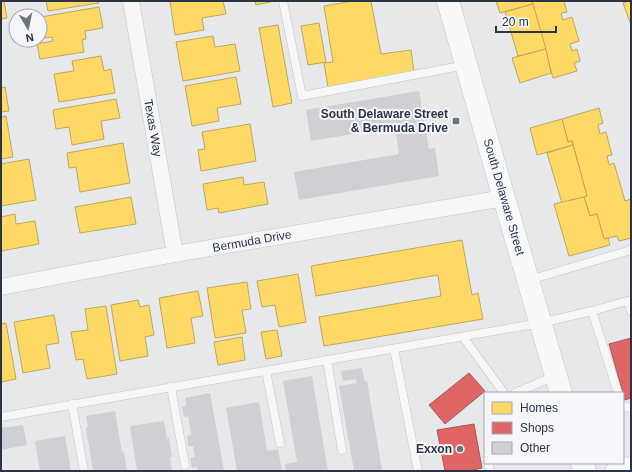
<svg xmlns="http://www.w3.org/2000/svg" width="632" height="472" font-family="Helvetica,sans-serif">
  <style>
    .homes { fill: #ffd966; stroke: #bfa85c }
    .shops { fill: #e06666; stroke: #aa575c }
    .building { fill: #ced0d3 }
    .lines { fill: none; stroke-linecap: round; stroke-linejoin: round }
    .lane-casing { stroke: #c4c6c8; stroke-width: 9 }
    .street-casing { stroke: #c4c6c8; stroke-width: 17 }
    .secondary-casing { stroke: #c4c6c8; stroke-width: 23 }
    .lane { stroke: #f5f6f7; stroke-width: 8 }
    .street { stroke: #f5f6f7; stroke-width: 16 }
    .secondary { stroke: #f8f8f8; stroke-width: 22 }
    .poi-dot { fill: #6c737f; stroke: #f4f6f9; stroke-width: 1.5 }
    .labels { text-anchor: middle; dominant-baseline: central; stroke-width: 4; stroke-linejoin: round; paint-order: stroke }
    .poi-label { font-size: 12px; font-weight: bold; fill: #2b3445; stroke: #f4f6f9; text-anchor: end }
    .street-label { font-size: 12px; fill: #2b3445; stroke: #f4f6f9 }
  </style>
  <rect width="100%" height="100%" fill="#e6e8ea"/>
  <g class="homes">
    <path d="M4 1 7 18 1 19V2Z"/>
    <path d="M46 1H98L99 3 48 11Z"/>
    <path d="M170 1H223L226 14 202 18 204 30 175 35Z"/>
    <path d="M255 1H274L256 5Z"/>
    <path d="M353 1H371L381 54 411 50 414 72 328 87 324 63 333 62 324 6Z"/>
    <path d="M496 1H532L533 4 500 13Z"/>
    <path d="M532 1H564L567 12 561 13 563 20 572 17 579 41 570 44 572 51 577 49 580 61 574 63 577 71 553 78Z"/>
    <path d="M629 1H631V25L623 3Z"/>
    <path d="M533 4 546 49 518 56 505 12Z"/>
    <path d="M99 7 103 28 85 31 86 39 82 40 84 52 40 59 37 44 53 41 52 37 45 38 41 17Z"/>
    <path d="M319 23 326 62 308 65 301 26Z"/>
    <path d="M278 25 292 103 273 107 259 28Z"/>
    <path d="M213 36 215 47 235 44 240 71 183 81 176 42Z"/>
    <path d="M546 49 551 73 520 83 512 58Z"/>
    <path d="M101 56 104 71 111 69 115 93 59 102 54 74 74 71 72 61Z"/>
    <path d="M236 77 241 104 217 108 219 121 192 126 185 86Z"/>
    <path d="M5 87 9 111 1 112V88Z"/>
    <path d="M116 99 120 118 101 121 104 139 72 145 69 127 56 129 53 110Z"/>
    <path d="M599 108 603 123 598 125 600 134 606 132 612 155 607 156 609 165 614 163 625 201 631 199V238L619 241 617 236 604 239 597 214 590 216 584 197 587 196 572 141 568 142 562 119Z"/>
    <path d="M6 116 13 157 1 159V117Z"/>
    <path d="M562 119 568 142 572 141 573 145 537 155 530 128Z"/>
    <path d="M250 124 256 161 201 171 198 150 205 149 202 132Z"/>
    <path d="M123 143 130 183 80 192 76 167 69 168 67 153Z"/>
    <path d="M573 145 587 196 562 203 547 153Z"/>
    <path d="M29 159 36 200 1 206V164Z"/>
    <path d="M243 177 244 185 264 182 268 204 219 213 218 208 207 210 203 184Z"/>
    <path d="M131 197 136 224 80 233 75 207Z"/>
    <path d="M584 197 590 216 597 214 604 239 608 238 610 245 569 256 554 204Z"/>
    <path d="M15 214 16 224 35 221 39 244 1 251V217Z"/>
    <path d="M462 240 472 295 478 293 483 319 324 346 319 317 441 296 438 275 316 296 311 266Z"/>
    <path d="M298 274 306 322 279 327 275 305 262 307 257 281Z"/>
    <path d="M247 282 251 309 242 310 246 333 215 338 207 288Z"/>
    <path d="M198 291 203 316 191 318 195 343 167 348 159 298Z"/>
    <path d="M138 300 140 307 149 305 154 335 145 337 148 356 120 361 111 305Z"/>
    <path d="M106 306 117 374 87 379 83 359 76 360 71 332 88 330 85 309Z"/>
    <path d="M54 315 59 343 46 345 50 368 23 373 14 322Z"/>
    <path d="M6 323 16 379 1 382V324Z"/>
    <path d="M277 330 282 356 266 359 261 332Z"/>
    <path d="M242 337 245 360 218 365 214 342Z"/>
  </g>
  <g class="shops">
    <path d="M631 338V398L625 400 609 344Z"/>
    <path d="M469 373 485 391 445 424 429 405Z"/>
    <path d="M474 424 482 468 469 471H445L437 430Z"/>
  </g>
  <g class="building">
    <path d="M419 91 429 149 435 148 439 176 299 200 294 172 399 154 395 127 311 141 306 110Z"/>
    <path d="M362 368 365 382 367 381 382 470 354 471 339 386 357 383 356 379 343 381 341 371Z"/>
    <path d="M312 376 328 471H286L285 464 297 462 283 381Z"/>
    <path d="M210 393 224 471H198L197 467 192 468 190 458 195 457 193 446H188L187 436 191 435 188 416 184 417 182 407 186 406 185 398Z"/>
    <path d="M259 402 267 451 278 449 282 471H237L226 408Z"/>
    <path d="M115 411 122 453 124 452 127 471H93L86 428 88 427 86 416Z"/>
    <path d="M164 421 167 439 169 438 172 457H170L172 471H137L130 426Z"/>
    <path d="M23 425 27 445 1 450V428Z"/>
    <path d="M65 436 71 471H40L35 441Z"/>
  </g>
  <g class="lines">
    <g class="lane-casing">
      <g id="lane">
        <path d="M283 1 302 96 466 65"/>
        <path d="M529 280 631 250"/>
        <path d="M628 301 631 311"/>
        <path d="M592 311 618 393"/>
        <path d="M463 337 504 393"/>
        <path d="M394 349 418 471"/>
        <path d="M327 360 342 450"/>
        <path d="M266 371 280 443"/>
        <path d="M171 387 185 465"/>
        <path d="M515 393 555 376"/>
        <path d="M72 404 84 471"/>
        <path d="M623 406 631 408"/>
        <path d="M1 417 540 323 592 311 631 300"/>
        <path d="M488 463 490 471"/>
      </g>
    </g>
    <g class="street-casing">
      <g id="street">
        <path d="M131 1 175 254"/>
        <path d="M1 287 175 254 504 198"/>
      </g>
    </g>
    <g class="secondary-casing">
      <g id="secondary">
        <path d="M448 1 504 198 561 393"/>
        <path d="M582 463 585 471"/>
        <path d="M617 471 631 468"/>
      </g>
    </g>
    <use href="#lane" class="lane"/>
    <use href="#street" class="street"/>
    <use href="#secondary" class="secondary"/>
  </g>
  <g class="poi-dot">
    <rect x="452" y="117" width="8" height="8" rx="2"/>
    <circle cx="460" cy="449" r="4"/>
  </g>
  <g class="labels">
    <g class="poi-label">
      <text x="448" y="114">South Delaware Street<tspan x="448" dy="14">&amp; Bermuda Drive</tspan></text>
      <text x="452" y="449">Exxon</text>
    </g>
    <g class="street-label">
      <text transform="translate(153 128) rotate(80)">Texas Way</text>
      <text transform="translate(504 197) rotate(74)">South Delaware Street</text>
      <text transform="translate(252 241) rotate(-10)">Bermuda Drive</text>
    </g>
  </g>
  <rect width="632" height="472" fill="none" stroke="#2b3445" stroke-width="4"/>
  <rect x="484" y="392" width="140" height="72" fill="#f4f6f9" stroke="#a4a8b1"/>
  <rect x="492" y="402" width="20" height="12" fill="#ffd966" stroke="#a4a8b1"/>
  <text x="520" y="412" font-size="12" fill="#2b3445">Homes</text>
  <rect x="492" y="422" width="20" height="12" fill="#e06666" stroke="#a4a8b1"/>
  <text x="520" y="432" font-size="12" fill="#2b3445">Shops</text>
  <rect x="492" y="442" width="20" height="12" fill="#ced0d3" stroke="#a4a8b1"/>
  <text x="520" y="452" font-size="12" fill="#2b3445">Other</text>
  <g transform="translate(28 28) rotate(170)"><circle r="19" fill="#f4f6f9" stroke="#a4a8b1"/>
  <path d="M0-3L7 15L0 10L-7 15Z" fill="#6c737f"/>
  <text y="-6" font-size="11" font-weight="bold" text-anchor="middle" fill="#2b3445">N</text>
  </g>
  <path d="M496 26v6h60v-6" fill="none" stroke="#2b3445" stroke-width="2"/>
  <text x="502" y="26" font-size="12" fill="#2b3445" stroke="#f4f6f9" stroke-width="3" paint-order="stroke">20 m</text>
</svg>
